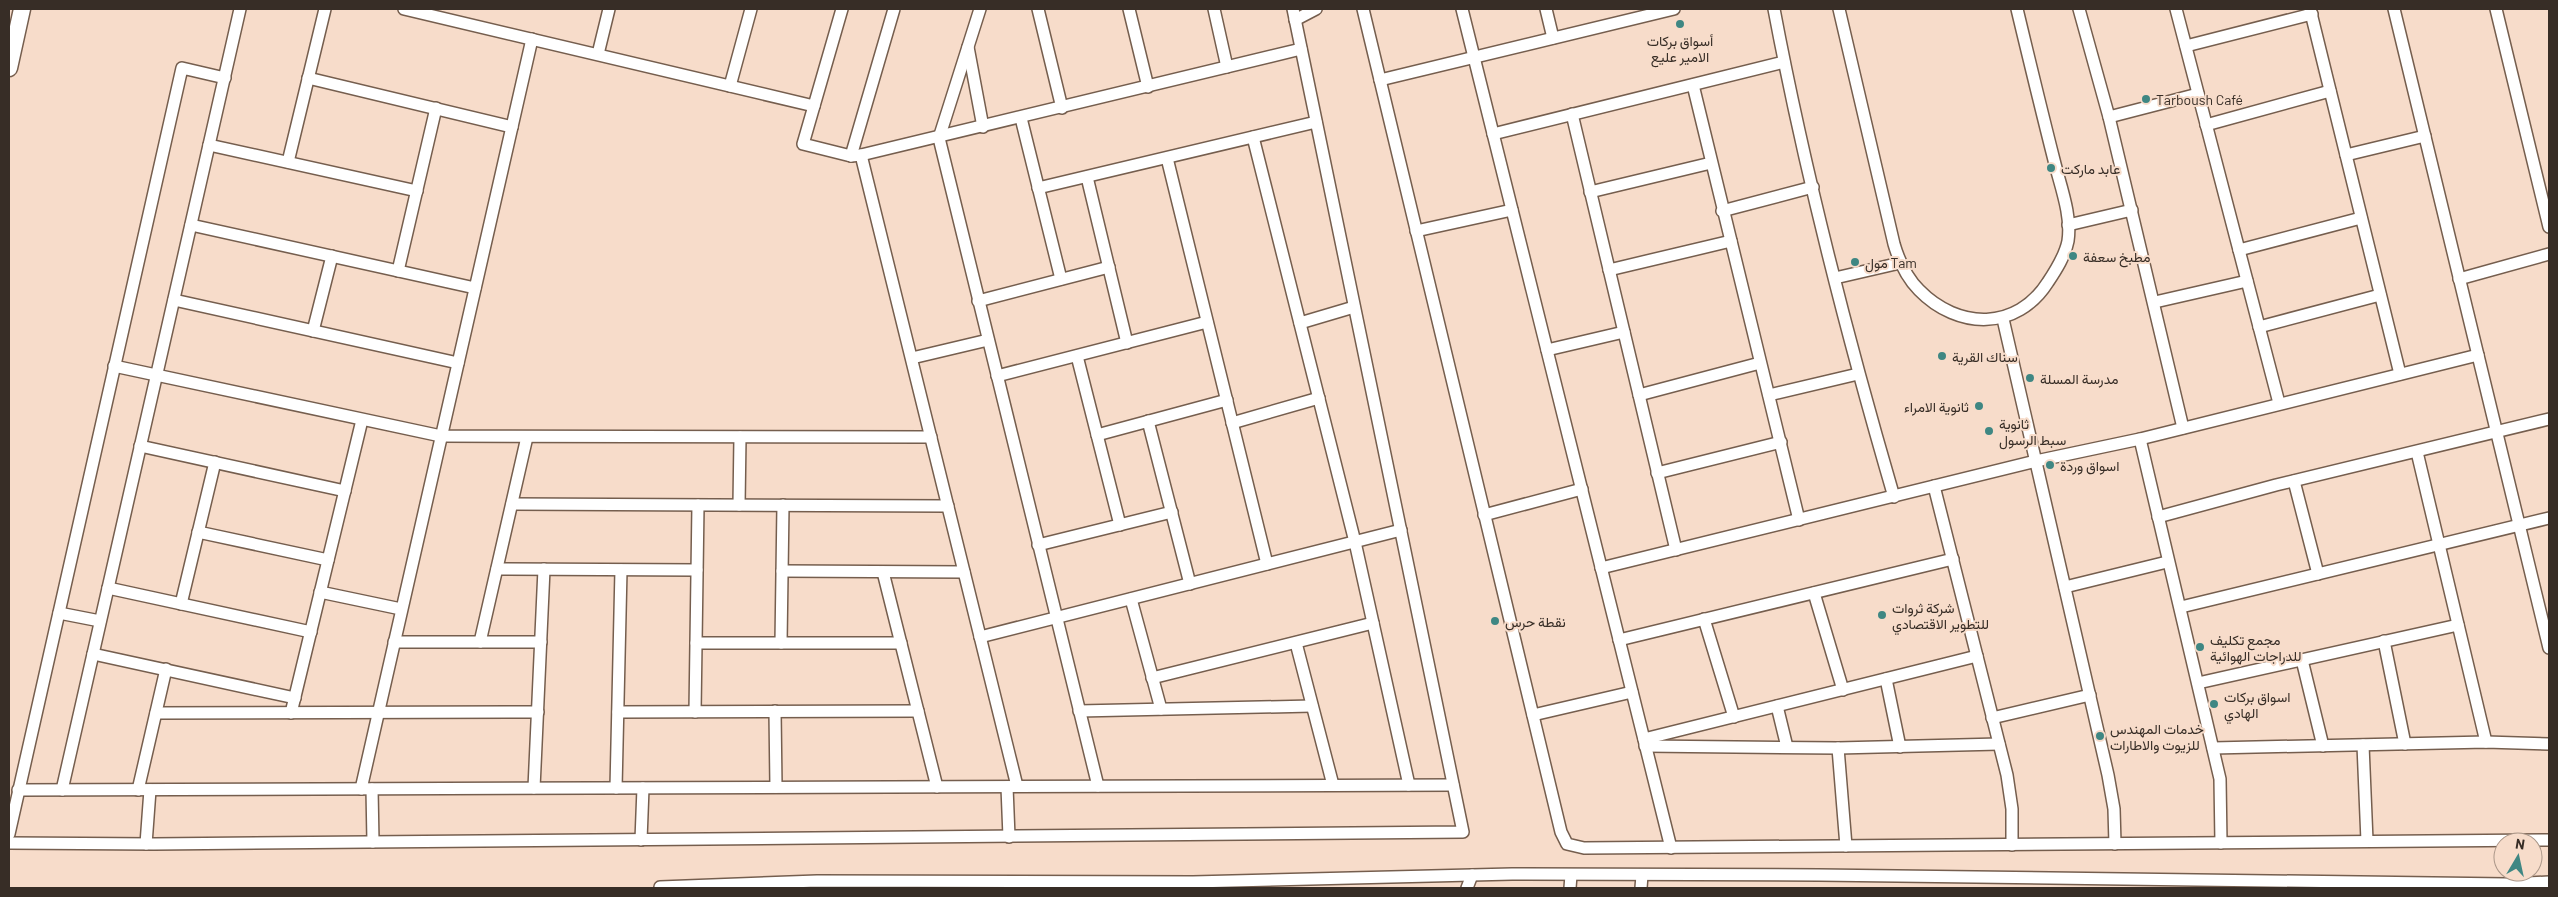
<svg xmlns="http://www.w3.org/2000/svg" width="2558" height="897" font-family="Barlow,Vazirmatn,sans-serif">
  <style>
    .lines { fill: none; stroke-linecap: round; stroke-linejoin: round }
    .minor-casing { stroke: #755e4e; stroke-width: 14 }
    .secondary-casing { stroke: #755e4e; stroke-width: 19 }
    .minor { stroke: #fff; stroke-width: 11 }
    .secondary { stroke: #fff; stroke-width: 16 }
    .poi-dot { fill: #3f8783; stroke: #f7dcca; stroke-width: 2 }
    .labels { text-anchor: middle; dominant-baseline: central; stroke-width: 4; stroke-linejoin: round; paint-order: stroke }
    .poi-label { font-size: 14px; fill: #372d26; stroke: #f7dcca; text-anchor: start }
  </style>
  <rect width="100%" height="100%" fill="#f7dcca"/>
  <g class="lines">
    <g class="minor-casing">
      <g id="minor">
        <path d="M404 9 814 106"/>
        <path d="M842 9 803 144 851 156 861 155 1301 49"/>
        <path d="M980 9 939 138 1098 786"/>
        <path d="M1038 9 1062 108"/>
        <path d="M1129 9 1148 87"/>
        <path d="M1214 9 1227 67"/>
        <path d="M1363 9 1561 832 1567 844 1584 848 2549 840"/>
        <path d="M1462 9 1671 848"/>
        <path d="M1546 9 1553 38"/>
        <path d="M1774 9C1805 173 1847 336 1894 497"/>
        <path d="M1839 9 1894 244C1899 261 1906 277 1919 290 1958 330 2017 331 2048 282 2056 270 2065 256 2068 241 2072 215 2060 185 2054 160 2041 109 2029 59 2017 9"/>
        <path d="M2079 9 2109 117 2183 428"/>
        <path d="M2176 9 2279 403"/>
        <path d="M2310 9 2400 374"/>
        <path d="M2394 9 2549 648"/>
        <path d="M2496 9 2549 227"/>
        <path d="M1295 20 1316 9"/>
        <path d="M2186 46 2312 14"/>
        <path d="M968 47 983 127"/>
        <path d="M598 54 609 9"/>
        <path d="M308 78 512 127"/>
        <path d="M1380 80 1674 9"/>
        <path d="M1693 85 1799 520"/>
        <path d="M730 86 751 9"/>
        <path d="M1572 114 1676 550"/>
        <path d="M2109 117 2198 94"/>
        <path d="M1021 118 1061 279"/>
        <path d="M2206 125 2330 91"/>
        <path d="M1493 134 1784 62"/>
        <path d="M1253 137 1355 542 1409 785"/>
        <path d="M209 145 417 191"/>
        <path d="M861 155 1017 786"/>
        <path d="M2346 155 2425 136"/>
        <path d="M851 156 894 9"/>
        <path d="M1167 158 1267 564"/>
        <path d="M288 162 325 9"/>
        <path d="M1087 177 1127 343"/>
        <path d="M1038 188 1316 122"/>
        <path d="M1590 192 1711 163"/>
        <path d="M1722 211 1813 187"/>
        <path d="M191 225 475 288"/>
        <path d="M2068 225 2132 210"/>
        <path d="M1416 231 1512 210"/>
        <path d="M2239 250 2361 218"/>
        <path d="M1609 270 1731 241"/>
        <path d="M398 271 436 108"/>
        <path d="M1835 278 1900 263"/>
        <path d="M2459 279 2549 254"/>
        <path d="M174 300 458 363"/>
        <path d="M978 301 1109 267"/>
        <path d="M2155 302 2247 281"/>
        <path d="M2003 319 2108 775 2114 809 2115 844"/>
        <path d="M1300 323 1354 307"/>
        <path d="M2259 327 2380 295"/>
        <path d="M313 331 332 256"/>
        <path d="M1547 350 1624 332"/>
        <path d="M1077 356 1120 525"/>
        <path d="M912 358 988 340"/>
        <path d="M114 366 441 436 931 437"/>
        <path d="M997 376 1207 322"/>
        <path d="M1639 395 1760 363"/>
        <path d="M1769 395 1858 374"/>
        <path d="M1148 421 1190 584"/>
        <path d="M1232 423 1319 398"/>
        <path d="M1097 435 1227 400"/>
        <path d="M2140 439 2220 779 2221 843"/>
        <path d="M140 446 345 491"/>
        <path d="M2417 452 2486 742"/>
        <path d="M1657 473 1781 442"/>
        <path d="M2294 481 2318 574"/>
        <path d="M1934 486 2007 775 2012 809V845"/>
        <path d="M512 504 948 506"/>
        <path d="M739 505 740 437"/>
        <path d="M1484 515 1582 489"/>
        <path d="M2158 517 2276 485 2549 419"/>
        <path d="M198 532 328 560"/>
        <path d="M1038 545 1172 512"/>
        <path d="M1601 568 2036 461 2140 439 2478 355"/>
        <path d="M497 569 697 570"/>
        <path d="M782 571 964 572"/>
        <path d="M883 572 937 787"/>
        <path d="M2065 587 2167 562"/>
        <path d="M108 588 311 632"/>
        <path d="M320 592 401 609"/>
        <path d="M1814 593 1843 690"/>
        <path d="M1131 599 1161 709"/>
        <path d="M181 604 215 462"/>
        <path d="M2181 607 2549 518"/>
        <path d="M59 613 100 621"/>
        <path d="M1704 619 1734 717"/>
        <path d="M980 637 1401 530"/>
        <path d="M1619 640 1953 559"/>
        <path d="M2384 641 2405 744"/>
        <path d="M394 642H541"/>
        <path d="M480 642 527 437"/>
        <path d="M696 643H901"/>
        <path d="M781 643 783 505"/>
        <path d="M1296 643 1333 785"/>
        <path d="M93 654 295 698"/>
        <path d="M2302 660 2323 746"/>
        <path d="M1152 678 1373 623"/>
        <path d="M1886 679 1900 747"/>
        <path d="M2198 683 2458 625"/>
        <path d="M1777 706 1787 747"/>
        <path d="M775 711 776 787"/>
        <path d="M1079 711 1312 706"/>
        <path d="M618 712 918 711"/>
        <path d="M695 712 698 505"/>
        <path d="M156 713 538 712"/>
        <path d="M291 713 362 420"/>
        <path d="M1533 715 1632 692"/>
        <path d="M1992 718 2090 695"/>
        <path d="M1644 739 1977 656"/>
        <path d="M2363 745 2367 841"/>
        <path d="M1645 746 1838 748 1999 744"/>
        <path d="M1838 748 1846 846"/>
        <path d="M2213 748 2486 742 2549 744"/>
        <path d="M1007 787 1009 837"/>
        <path d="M534 788 544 569"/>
        <path d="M616 788 621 570"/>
        <path d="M361 789 532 39"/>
        <path d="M372 789 373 842"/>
        <path d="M18 790 1453 785"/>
        <path d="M62 790 240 9"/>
        <path d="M138 790 166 669"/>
        <path d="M9 834 182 68 225 78"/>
        <path d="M641 840 643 788"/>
        <path d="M9 843 154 844 1463 832 1293 9"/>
        <path d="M146 844 150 790"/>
        <path d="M660 887 817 881 1193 882 1512 874 1819 875 2506 884 2549 882"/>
        <path d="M1467 888 1472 875"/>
        <path d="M1570 888 1571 875"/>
        <path d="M1641 888 1642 875"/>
      </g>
    </g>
    <g class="secondary-casing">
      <path id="secondary" d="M9 68 22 9"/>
    </g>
    <use href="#minor" class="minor"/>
    <use href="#secondary" class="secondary"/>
  </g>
  <g class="poi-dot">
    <circle cx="1680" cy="24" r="5"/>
    <circle cx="2146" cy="99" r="5"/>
    <circle cx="2051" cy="168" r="5"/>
    <circle cx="2073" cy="256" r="5"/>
    <circle cx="1855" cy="262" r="5"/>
    <circle cx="1942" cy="356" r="5"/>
    <circle cx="2030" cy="378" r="5"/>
    <circle cx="1979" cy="406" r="5"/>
    <circle cx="1989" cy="431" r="5"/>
    <circle cx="2050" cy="465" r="5"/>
    <circle cx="1882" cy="615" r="5"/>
    <circle cx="1495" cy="621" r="5"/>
    <circle cx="2200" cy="647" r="5"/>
    <circle cx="2214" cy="704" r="5"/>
    <circle cx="2100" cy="736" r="5"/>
  </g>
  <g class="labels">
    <g class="poi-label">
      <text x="1680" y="40" text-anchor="middle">أسواق بركات<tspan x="1680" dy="16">الامير عليع</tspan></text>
      <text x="2156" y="99">Tarboush Café</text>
      <text x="2061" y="168">عابد ماركت</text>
      <text x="2083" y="256">مطبخ سعفة</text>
      <text x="1865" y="262">مول Tam</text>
      <text x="1952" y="356">سناك القرية</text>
      <text x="2040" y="378">مدرسة المسلة</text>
      <text x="1969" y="406" text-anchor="end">ثانوية الامراء</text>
      <text x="1999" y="423">ثانوية<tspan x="1999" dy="16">سبط الرسول</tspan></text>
      <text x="2060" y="465">اسواق وردة</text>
      <text x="1892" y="607">شركة ثروات<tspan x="1892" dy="16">للتطوير الاقتصادي</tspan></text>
      <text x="1505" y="621">نقطة حرس</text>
      <text x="2210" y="639">مجمع تكليف<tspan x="2210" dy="16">للدراجات الهوائية</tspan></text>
      <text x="2224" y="696">اسواق بركات<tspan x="2224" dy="16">الهادي</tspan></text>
      <text x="2110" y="728">خدمات المهندس<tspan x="2110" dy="16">للزيوت والاطارات</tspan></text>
    </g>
  </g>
  <rect width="2558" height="897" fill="none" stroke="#372d26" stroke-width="20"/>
  <g transform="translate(2518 857) rotate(9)"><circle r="24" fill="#f7dcca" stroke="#aa9688"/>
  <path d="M0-4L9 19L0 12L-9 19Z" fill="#3f8783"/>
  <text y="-8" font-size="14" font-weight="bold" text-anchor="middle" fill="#372d26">N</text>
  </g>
</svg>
